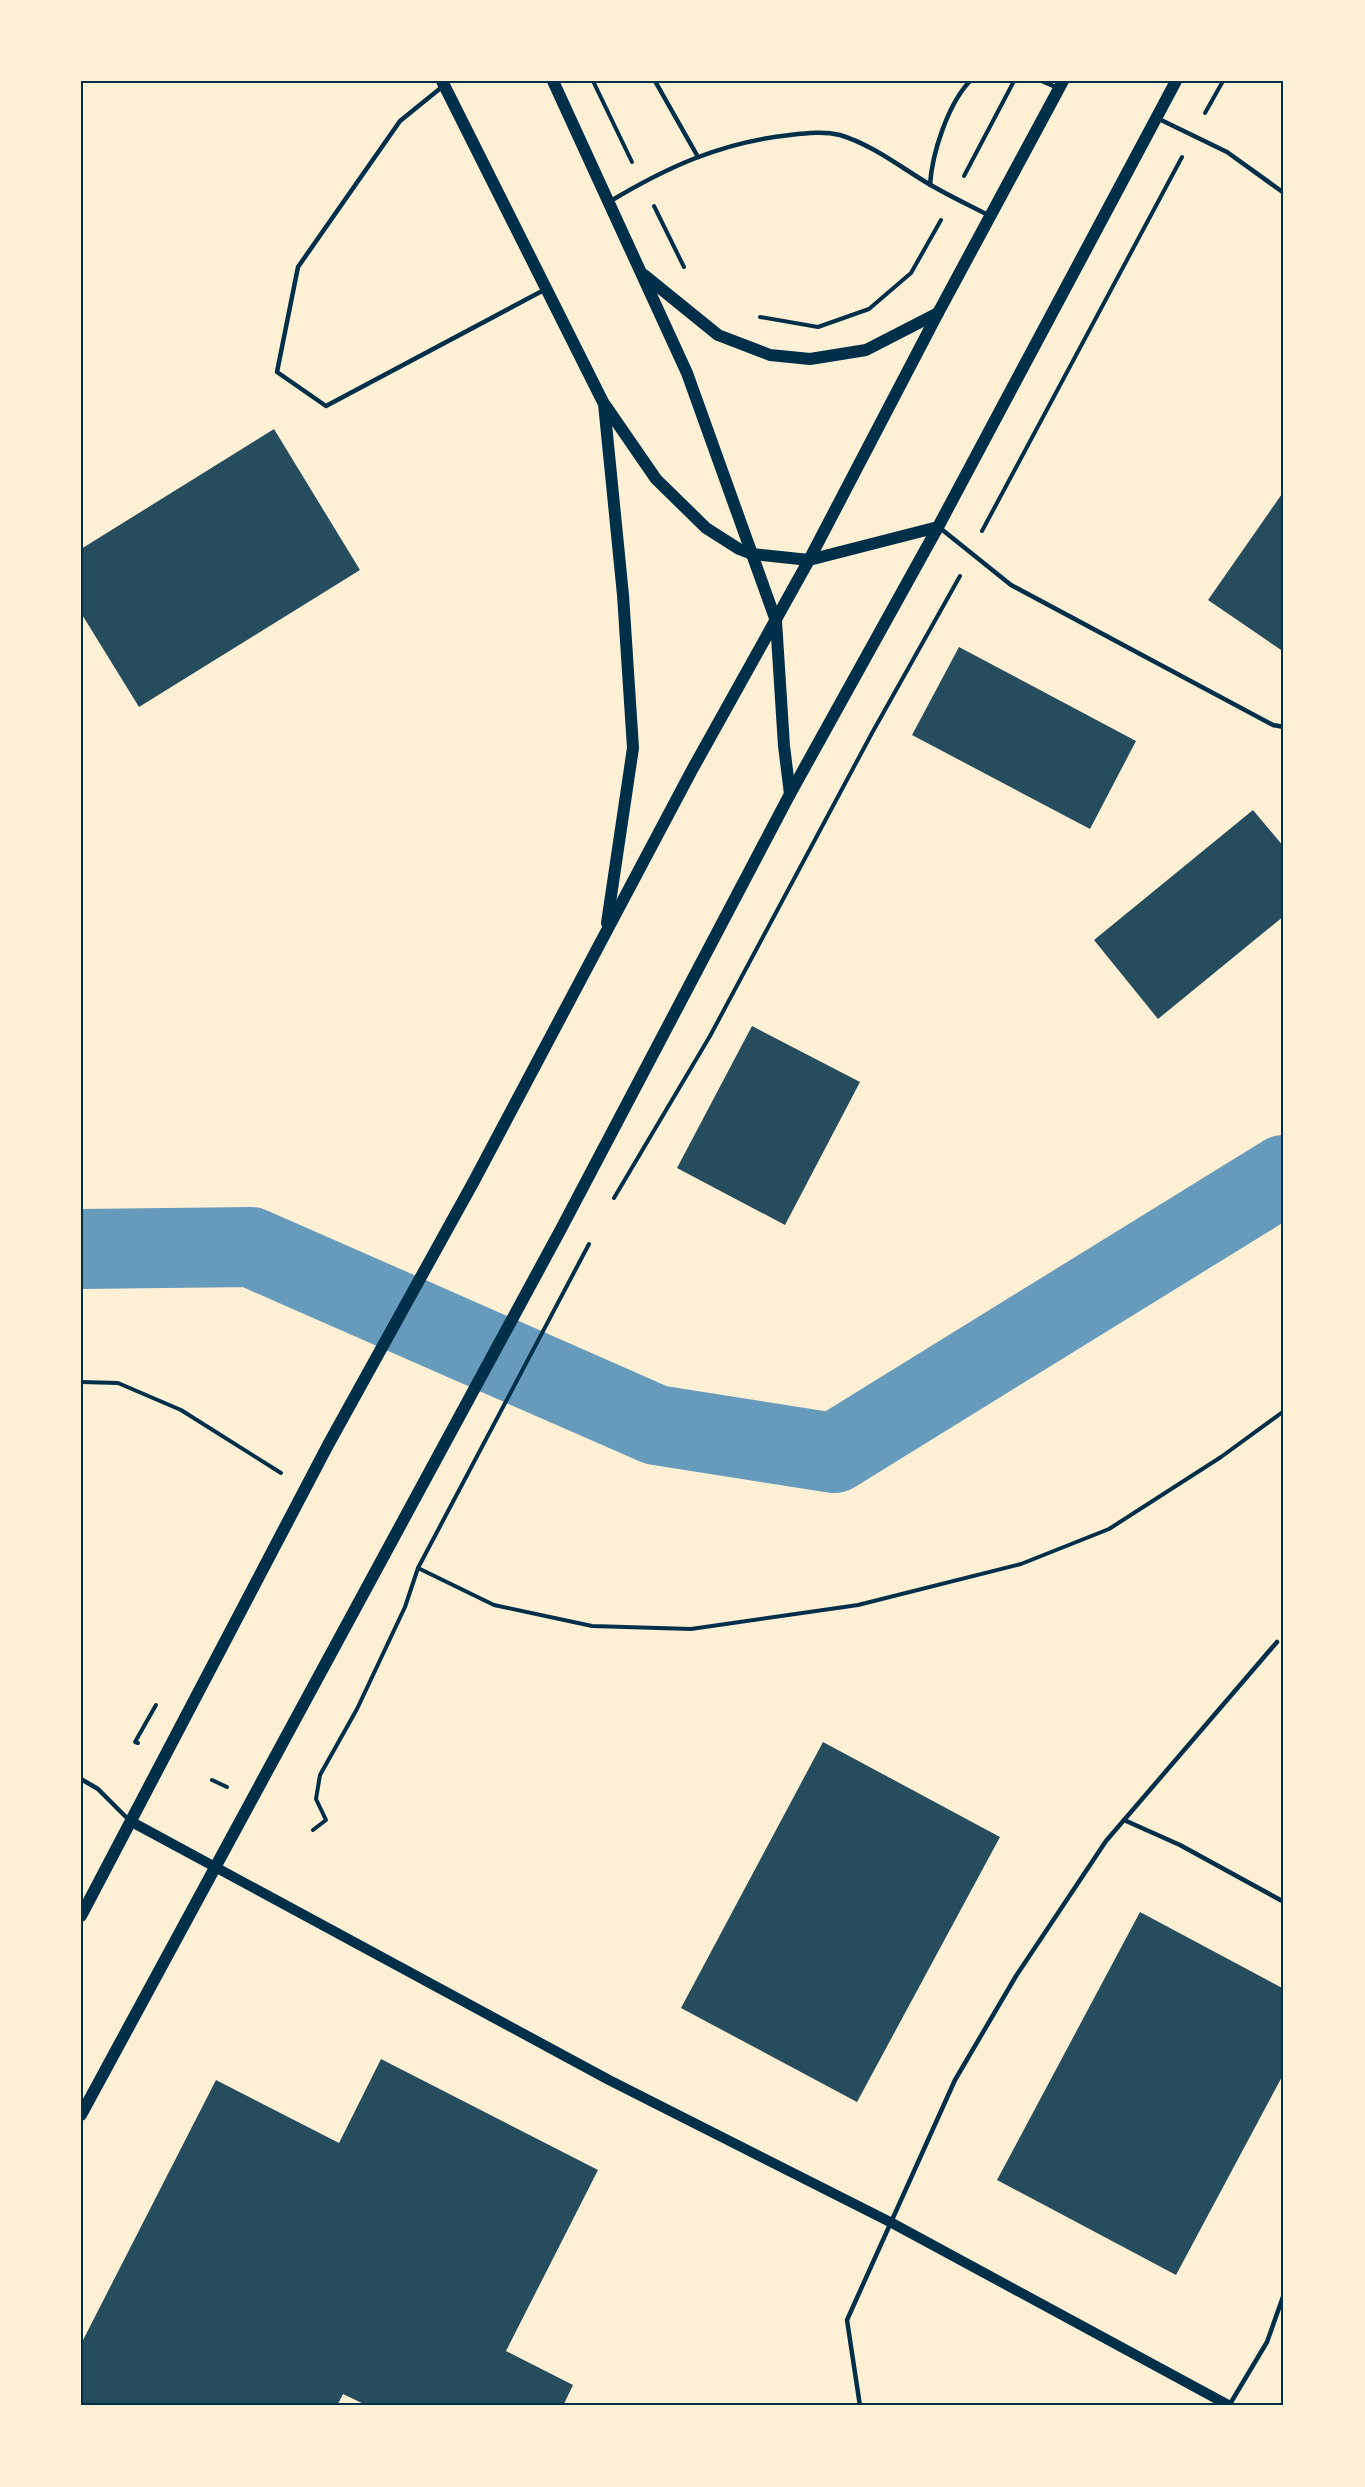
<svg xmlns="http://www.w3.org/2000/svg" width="1365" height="2487" font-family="'Nunito Sans',sans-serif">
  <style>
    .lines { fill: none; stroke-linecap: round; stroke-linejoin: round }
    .river { stroke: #669bbc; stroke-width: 80 }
    .building { fill: #264d5e }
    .path { stroke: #003049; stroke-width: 4 }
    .service { stroke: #003049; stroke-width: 4.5 }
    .tertiary { stroke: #003049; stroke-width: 10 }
    .secondary { stroke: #003049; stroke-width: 12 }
    .neatline { fill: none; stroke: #003049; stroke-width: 2 }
  </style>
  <rect width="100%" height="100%" fill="#fdf0d5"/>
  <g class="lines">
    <path class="river" d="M81 1249 251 1247 656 1425 834 1453 1284 1175"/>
  </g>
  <g class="building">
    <path d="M274 429 360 570 139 707 81 613V549Z"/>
    <path d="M1284 491V652L1208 600Z"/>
    <path d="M959 647 1136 741 1090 829 912 735Z"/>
    <path d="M1253 810 1284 847V916L1158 1019 1094 940Z"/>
    <path d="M752 1026 860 1082 785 1225 677 1168Z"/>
    <path d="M823 1742 1000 1837 857 2102 681 2008Z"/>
    <path d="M1140 1912 1284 1989V2073L1176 2275 997 2180Z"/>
    <path d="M381 2059 598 2170 506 2351 573 2385 563 2406H368L343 2394 337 2406H81V2344L216 2080 339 2143Z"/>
  </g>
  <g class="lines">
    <g class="path">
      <path d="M593 81 632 162"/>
      <path d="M1205 113 1223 81"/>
      <path d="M964 176 1014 81"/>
      <path d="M654 206 684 267"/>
      <path d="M760 317 818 327 869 309 911 273 941 220"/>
      <path d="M982 531 1182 157"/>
      <path d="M614 1198 710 1036 872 733 960 576"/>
      <path d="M81 1382 118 1383 181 1410 281 1473"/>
      <path d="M418 1568 494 1605 592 1626 691 1629 858 1605 1021 1564 1109 1529 1221 1457 1284 1411"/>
      <path d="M138 1743 135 1742 156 1705"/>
      <path d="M212 1780 227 1787"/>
      <path d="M313 1830 326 1820 316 1799 320 1775 357 1709 405 1607 418 1568 589 1244"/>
    </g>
    <g class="service">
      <path d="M655 81 698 157"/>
      <path d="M1042 81 1058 88"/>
      <path d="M442 87 400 121 298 267 277 372 326 406 544 290"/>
      <path d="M1159 119 1227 152 1284 193"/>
      <path d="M930 185C932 153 948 104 970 81"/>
      <path d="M609 202C667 167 722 142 790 135 807 133 824 131 840 135 870 144 898 165 924 181 945 194 967 204 988 215"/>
      <path d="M940 528 1011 585 1273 725 1284 727"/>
      <path d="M81 1779 98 1789 129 1820"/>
      <path d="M1124 1820 1180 1845 1284 1902"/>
      <path d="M1230 2404 1267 2342 1284 2294"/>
      <path d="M860 2406 847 2320 955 2080 1016 1976 1106 1841 1277 1642"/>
    </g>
    <path class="tertiary" d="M130 1821 609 2080 892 2223 1230 2406"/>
    <g class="secondary">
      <path d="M442 81 604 404 623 595 633 748 607 923"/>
      <path d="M553 81 687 373 776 621 784 746 790 794"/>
      <path d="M644 275 718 335 770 355 810 359 866 350 938 313"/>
      <path d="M605 405 656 479 706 528 739 549 752 554 809 560 938 527"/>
      <path d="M81 1916 328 1445 474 1181 692 770 809 560 938 313 1063 81"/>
      <path d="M81 2115 561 1229 790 794 938 527 1176 81"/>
    </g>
  </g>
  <rect width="1365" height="2487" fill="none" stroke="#fdf0d5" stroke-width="165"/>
  <rect x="82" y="82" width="1200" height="2322" class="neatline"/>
</svg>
